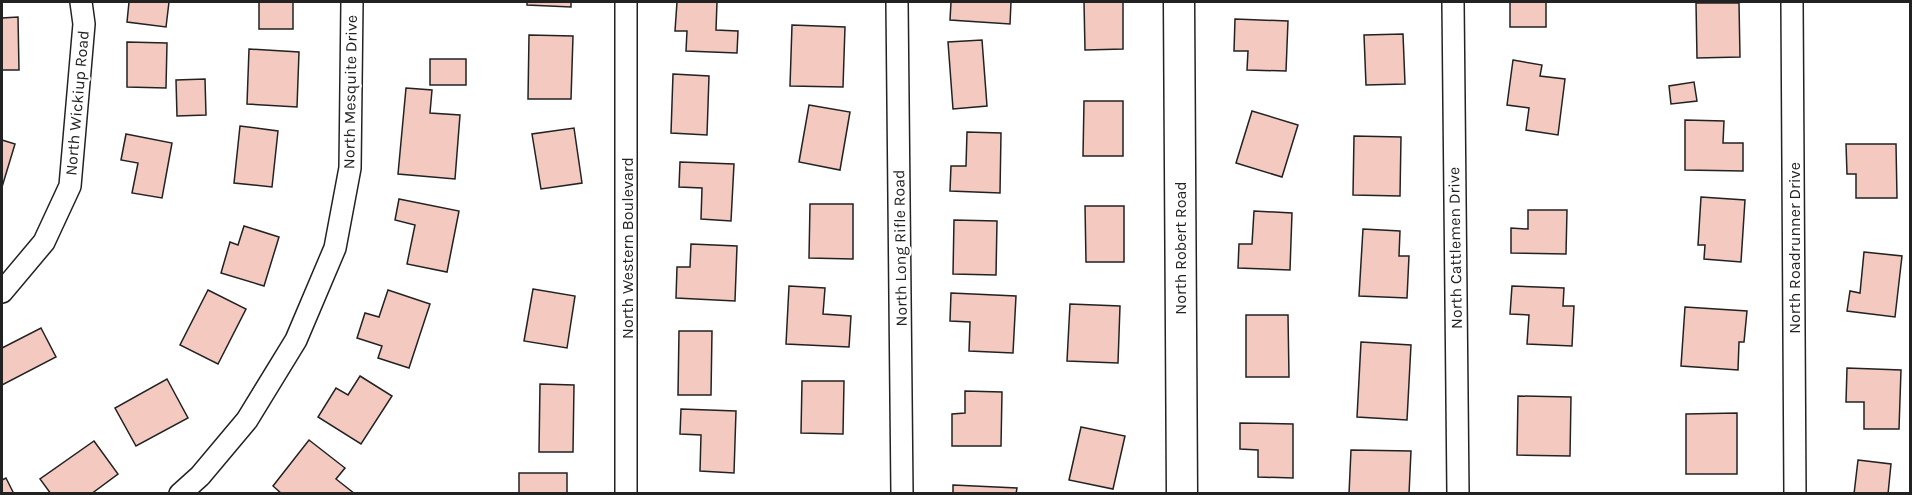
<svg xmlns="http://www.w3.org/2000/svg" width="1912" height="495" font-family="Karla,sans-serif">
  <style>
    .building { fill: #f3c9c0; stroke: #222; stroke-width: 1.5 }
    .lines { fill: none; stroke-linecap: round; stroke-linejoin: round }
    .street-casing { stroke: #222; stroke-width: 24 }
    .secondary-casing { stroke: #222; stroke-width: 33 }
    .street { stroke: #fff; stroke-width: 21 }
    .secondary { stroke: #fff; stroke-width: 30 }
    .labels { text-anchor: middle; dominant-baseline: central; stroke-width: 4.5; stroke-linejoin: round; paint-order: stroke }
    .street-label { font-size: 16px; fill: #222; stroke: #fff }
  </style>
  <rect width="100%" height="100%" fill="#fff"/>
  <g class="building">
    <path d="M129 2H169L166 27 127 22Z"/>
    <rect x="259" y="2" width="34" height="27"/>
    <path d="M527 2H571V7L527 5Z"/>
    <path d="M677 2H717L716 30 738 31 737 53 686 51 687 31H675Z"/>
    <path d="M951 2H1011L1010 24 950 20Z"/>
    <path d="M1084 2H1123V49L1085 50Z"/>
    <rect x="1510" y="2" width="36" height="25"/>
    <path d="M1696 3H1739L1740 57 1697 58Z"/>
    <path d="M18 17 19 70H2V18Z"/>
    <path d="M1235 19 1288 21 1286 71 1247 70 1248 51H1234Z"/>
    <path d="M792 25 845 27 843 87 790 86Z"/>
    <path d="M1403 34 1405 84 1366 85 1364 35Z"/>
    <path d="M529 35 573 36 571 99H528Z"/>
    <path d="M982 40 987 106 953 109 948 42Z"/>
    <path d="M127 42 167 43 166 88 127 87Z"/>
    <path d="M249 49 299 52 297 107 247 104Z"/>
    <rect x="430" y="59" width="36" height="26"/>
    <path d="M1513 60 1542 65 1540 76 1565 79 1558 135 1526 130 1529 108 1507 105Z"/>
    <path d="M673 74 709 76 707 135 671 133Z"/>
    <path d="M205 79 206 115 177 116 176 80Z"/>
    <path d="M1694 82 1697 101 1671 104 1669 86Z"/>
    <path d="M406 88 432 90 430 113 460 115 455 179 398 174Z"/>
    <path d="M1084 101H1123V156H1083Z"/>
    <path d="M809 105 850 112 840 170 799 162Z"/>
    <path d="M1252 111 1298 125 1282 177 1236 163Z"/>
    <path d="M1685 120 1724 121 1723 143H1743V171L1685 170Z"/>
    <path d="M240 126 278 131 272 187 234 183Z"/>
    <path d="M574 128 582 183 541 189 532 134Z"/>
    <path d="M967 132 1001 133 1000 193 950 191 951 166H966Z"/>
    <path d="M126 134 172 143 162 198 132 193 138 163 121 160Z"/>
    <path d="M1354 136 1401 137 1400 196 1353 195Z"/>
    <path d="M2 140 15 144 2 187Z"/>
    <path d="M1846 144H1896L1897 198H1856V174H1847Z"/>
    <path d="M680 162 734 164 731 221 701 219 702 188 679 187Z"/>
    <path d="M1701 197 1745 200 1741 262 1704 259 1705 245H1698Z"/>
    <path d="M399 199 459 211 447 272 407 264 415 225 395 220Z"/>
    <path d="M810 204H853V259L809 258Z"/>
    <path d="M1085 206H1124V262H1086Z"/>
    <path d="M1528 210H1567L1566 254 1511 253V228L1528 229Z"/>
    <path d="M1254 211 1292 213 1290 270 1238 268 1239 244H1252Z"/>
    <path d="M954 220 997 221 996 275 953 274Z"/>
    <path d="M244 226 279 237 264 286 221 273 230 242 238 245Z"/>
    <path d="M1363 229 1400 231 1399 256H1409L1407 298 1359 296Z"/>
    <path d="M691 244 737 246 735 301 676 298 677 267H690Z"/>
    <path d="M1864 252 1902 256 1895 317 1847 311 1850 291 1860 293Z"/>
    <path d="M789 286 825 288 823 314 851 316 849 347 786 344Z"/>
    <path d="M1512 286 1564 288 1563 306H1574L1572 346 1527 344 1529 315 1510 314Z"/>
    <path d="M533 289 575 296 567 348 524 341Z"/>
    <path d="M208 290 246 309 218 364 180 345Z"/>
    <path d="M388 290 430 304 409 368 378 358 382 346 357 338 365 313 379 317Z"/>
    <path d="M951 293 1016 296 1013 353 969 351 970 322 950 321Z"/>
    <path d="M1070 304 1120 306 1118 363 1067 361Z"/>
    <path d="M1685 307 1747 311 1744 342H1739L1738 370 1681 366Z"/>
    <path d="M1246 315H1288L1289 377H1246Z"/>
    <path d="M41 328 56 357 2 385V348Z"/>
    <path d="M679 331H712L711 395H678Z"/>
    <path d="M1361 342 1411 345 1407 420 1357 417Z"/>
    <path d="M1847 368 1901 370 1899 429H1864V402H1846Z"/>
    <path d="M360 376 392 396 361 444 318 417 336 388 348 395Z"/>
    <path d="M167 379 188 418 136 446 115 408Z"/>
    <path d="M802 381H844L843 434 801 433Z"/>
    <path d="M540 384 574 385 573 452H539Z"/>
    <path d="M965 391 1002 392 1001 446H952V414L965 413Z"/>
    <path d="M1518 396 1571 397 1570 456 1517 455Z"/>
    <path d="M681 409 736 411 734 473 700 471 701 435 680 434Z"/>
    <path d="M1737 413V474H1686V414Z"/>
    <path d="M1240 423 1293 424V478L1258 477V450L1240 449Z"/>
    <path d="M1081 427 1125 436 1113 489 1069 480Z"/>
    <path d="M309 440 345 468 336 479 355 494H282L273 486Z"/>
    <path d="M94 441 118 474 91 494H51L40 479Z"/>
    <path d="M1351 450 1411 451 1409 494H1349Z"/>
    <path d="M1858 460 1891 464 1888 494H1854Z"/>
    <rect x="519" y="473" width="48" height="21"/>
    <path d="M6 478 14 494H2V480Z"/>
    <path d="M953 485 1017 488 1016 494H953Z"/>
  </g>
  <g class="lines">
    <g class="street-casing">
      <g id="street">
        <path d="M626 2V494"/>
        <path d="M897 2 902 494"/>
        <path d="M1453 2 1458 494"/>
        <path d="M1792 2 1795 494"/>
        <path d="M2 292 44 242 70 186 84 24 81 2"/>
        <path d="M180 494 200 476 247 420 296 340 335 248 350 168 352 2"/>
      </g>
    </g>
    <g class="secondary-casing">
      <path id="secondary" d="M1179 2 1182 494"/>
    </g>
    <use href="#street" class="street"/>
    <use href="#secondary" class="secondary"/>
  </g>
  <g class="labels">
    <g class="street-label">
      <text transform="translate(350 92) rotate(-89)">North Mesquite Drive</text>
      <text transform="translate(77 103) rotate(-85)">North Wickiup Road</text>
      <text transform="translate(627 248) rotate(-90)">North Western Boulevard</text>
      <text transform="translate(900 248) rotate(-91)">North Long Rifle Road</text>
      <text transform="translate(1180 248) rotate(-90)">North Robert Road</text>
      <text transform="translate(1455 248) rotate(-91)">North Cattlemen Drive</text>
      <text transform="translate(1794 248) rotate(-90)">North Roadrunner Drive</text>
    </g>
  </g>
  <rect width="1912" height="495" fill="none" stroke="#222222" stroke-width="6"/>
</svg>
